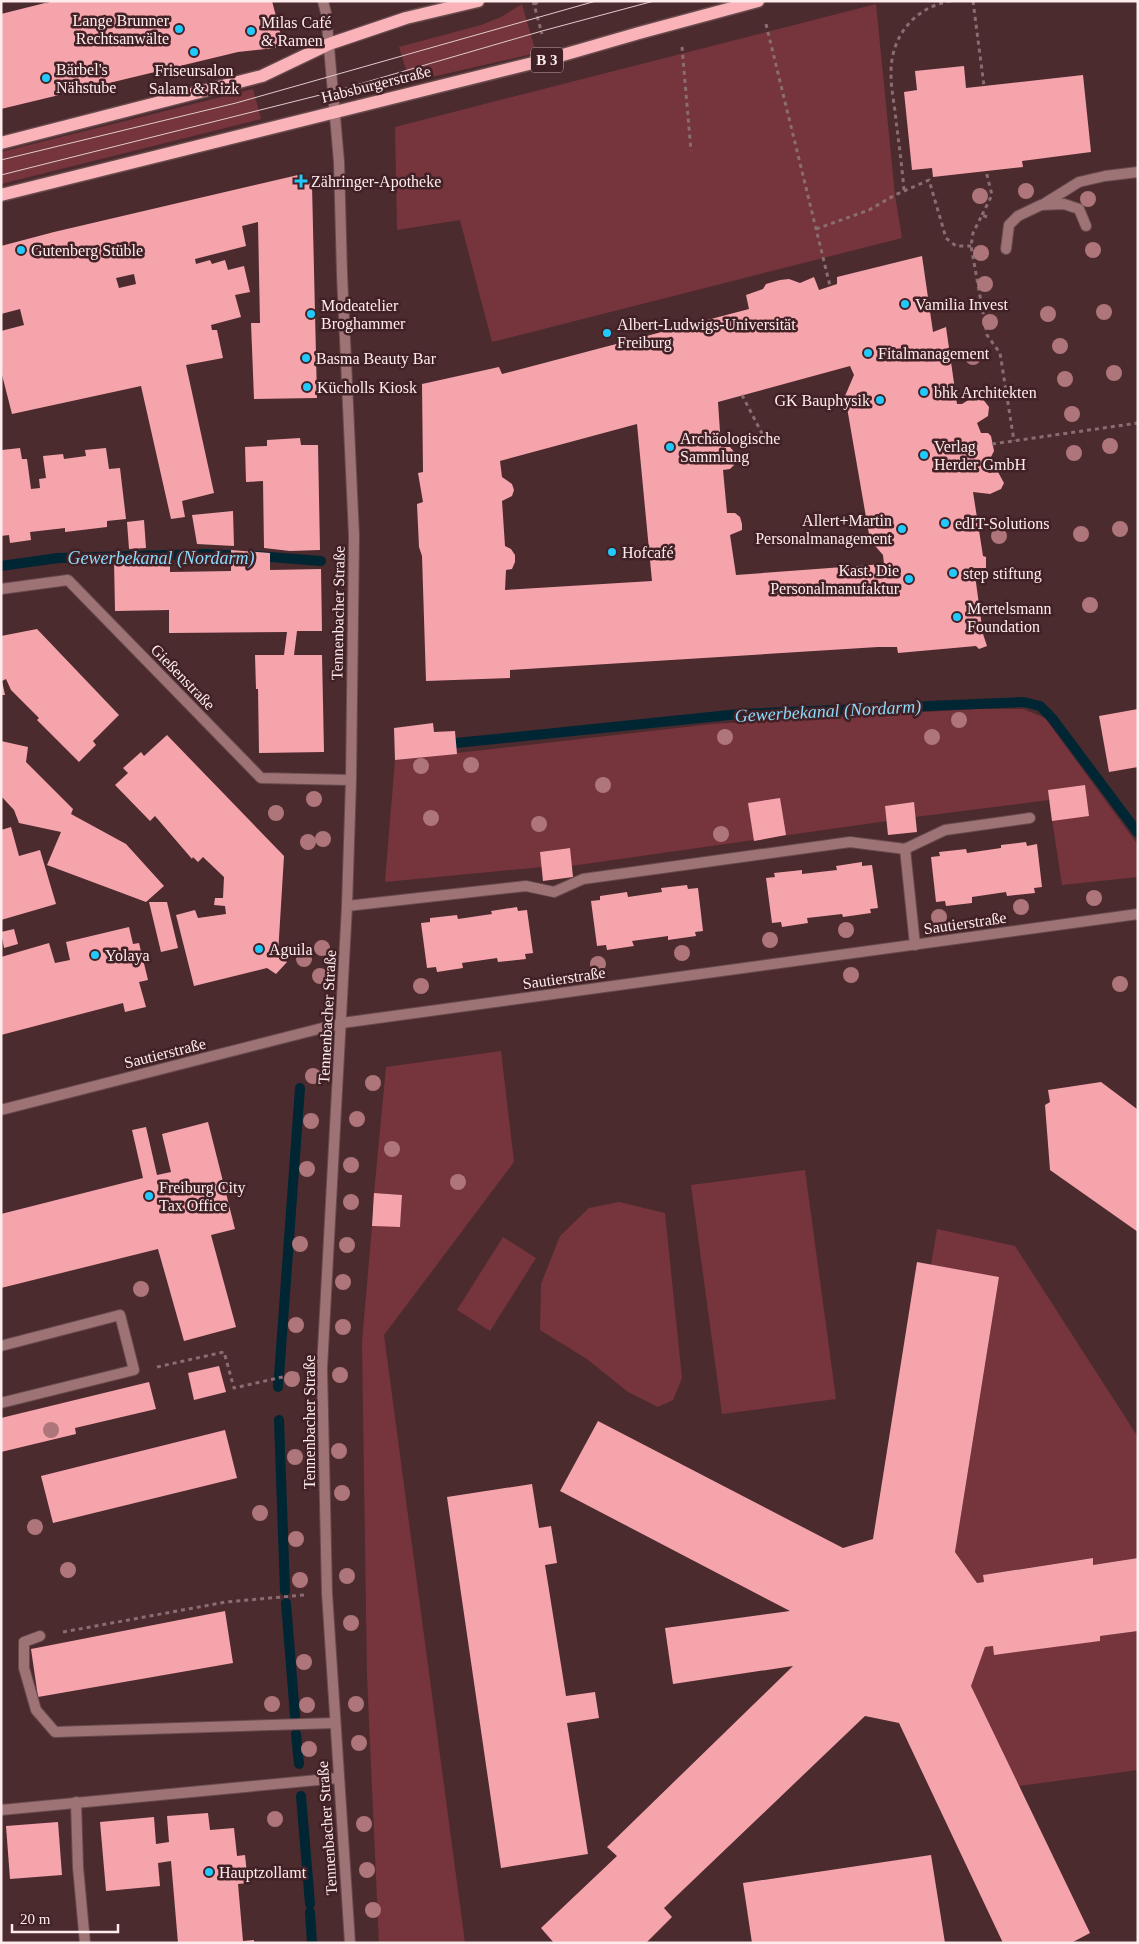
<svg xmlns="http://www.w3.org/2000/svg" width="1139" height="1944" font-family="'Times New Roman',serif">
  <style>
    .green { fill: #76343d }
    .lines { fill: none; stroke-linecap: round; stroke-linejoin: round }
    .stream { stroke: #002633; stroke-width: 10 }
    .building { fill: #f5a4ac; fill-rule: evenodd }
    .lane-casing { stroke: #684a4d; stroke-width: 12 }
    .street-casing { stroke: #684a4d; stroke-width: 12 }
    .primary-casing { stroke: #684a4d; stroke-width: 15 }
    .path { stroke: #896d70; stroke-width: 3; stroke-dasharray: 4 4; stroke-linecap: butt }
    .lane { stroke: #9e7376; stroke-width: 10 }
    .street { stroke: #9e7376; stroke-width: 10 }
    .primary { stroke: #f9b3b9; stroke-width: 12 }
    .tram { stroke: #e0cbcd; stroke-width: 1 }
    .tree { fill: #ae757a }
    .poi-dot { fill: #21c9fd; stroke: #412125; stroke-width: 2 }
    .labels { text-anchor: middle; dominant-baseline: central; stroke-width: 5; stroke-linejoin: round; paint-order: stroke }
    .shield { fill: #412125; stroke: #c5afb1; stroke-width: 1 }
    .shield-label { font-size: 15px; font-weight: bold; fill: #feeced }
    .poi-label { font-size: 16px; fill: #feeced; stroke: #412125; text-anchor: start }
    .street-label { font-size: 16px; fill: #feeced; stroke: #412125 }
    .water-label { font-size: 18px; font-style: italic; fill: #8adafb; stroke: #412125 }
  </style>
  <rect width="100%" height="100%" fill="#4c2b2f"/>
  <g class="green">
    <path d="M522 4 536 53 410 82 399 47 481 25 501 17Z"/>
    <path d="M876 4 895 195 902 238 492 342 460 220 397 230 395 127Z"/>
    <path d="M253 89 261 119 1 184V152Z"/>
    <path d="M977 709H1023L1045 718 1138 845V877L1062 885 1049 800 915 817 913 802 885 806 887 821 571 866 569 848 540 852 542 867 385 882 395 760 712 724Z"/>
    <path d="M501 1051 514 1162 384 1335 465 1943H379L367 1676 362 1342 372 1226 400 1227 402 1195 374 1193 386 1067Z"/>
    <path d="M805 1170 836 1399 722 1414 691 1185Z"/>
    <path d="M619 1202 665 1213 682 1378 673 1400 658 1407 628 1392 587 1359 540 1330 541 1284 560 1236 589 1208Z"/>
    <path d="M937 1229 1015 1246 1138 1437V1558L1093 1565 1092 1558 983 1575 984 1582 977 1583 955 1552 999 1277 931 1265Z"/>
    <path d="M503 1237 536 1258 490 1331 457 1310Z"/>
    <path d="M1138 1631V1770L1019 1786 971 1686 985 1647 1100 1641V1636Z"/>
  </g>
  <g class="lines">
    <g class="stream">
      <path d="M257 556 321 561"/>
      <path d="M1 566 58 558 205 554 243 556"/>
      <path d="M456 743 739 714 1024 702 1040 706 1052 718 1138 833"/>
      <path d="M279 1376 300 1088"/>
      <path d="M278 1387V1379"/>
      <path d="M279 1420 285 1591"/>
      <path d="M286 1603 295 1716"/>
      <path d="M296 1734 299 1764"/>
      <path d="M301 1796 310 1904"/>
      <path d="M310 1912 312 1943"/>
    </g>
  </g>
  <g class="building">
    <path d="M53 1H272L284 47 238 52 1 109V14Z"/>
    <path d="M964 66 966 88 1083 75 1091 152 1022 161 1023 167 933 177 932 168 912 170 904 92 917 90 915 71Z"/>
    <path d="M298 175 312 185 317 398 254 399 251 323H260L258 222 242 226 246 246 195 259 196 264 210 260 212 264 225 260 228 270 244 266 250 292 235 295 241 317 211 325 212 330H217L223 358 186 365 214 493 182 501 185 517 171 519 141 386 12 414 1 371V331L24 325 20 309 1 314V246L54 232ZM134 274 136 284 119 288 116 278Z"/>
    <path d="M922 256 933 332 946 327 957 404H962L970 399 982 398 989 407 988 416 977 423 981 433H988L991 436 994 451 990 459 984 461 989 473 998 472 1004 483 1001 489 990 494 973 492 983 556 986 557V568H974L983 634 987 646 979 649 976 646 898 653 897 647H878L510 670V678L426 681 422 556 419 547 417 504 423 502 418 473 423 472 422 384 499 367 502 374 749 309 746 295 763 289 766 284 780 280 789 279 800 283 814 277 819 290 837 284V277ZM850 366 854 375 845 396 870 540 883 555 884 564 736 575 730 535 742 530V524L740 517 735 513H727L723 470 730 469 734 465 736 460 735 453 730 447H721L718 402ZM637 424 652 581 505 590 506 570 512 569 515 562V555L511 549 505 546 502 501 512 496 514 490 512 484 502 477 500 461Z"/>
    <path d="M300 438 301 445H318L320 550 290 551 264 548 263 481 246 482 245 447 267 446V440Z"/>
    <path d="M20 448 22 459H27L31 489 40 488 39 479 46 478 43 456 63 454 64 459 86 456 85 450 106 448 109 469 120 468 126 519 107 521V527L65 532V528L30 532 31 540 10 543 9 535 1 536 2 450Z"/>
    <path d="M233 511 234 546 197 544 192 515Z"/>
    <path d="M144 520 146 548 129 549 127 522Z"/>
    <path d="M231 550 270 553V570L321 569 322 631H297L294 655H322L324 752 259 753 258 689H256L255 655H284L287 632 169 633V610L115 611 114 560 170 562V572L231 571Z"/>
    <path d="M37 629 119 715 93 741 96 745 79 762 37 720 39 718 11 690 6 679 2 681 5 695H1V636Z"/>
    <path d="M1138 709V767L1109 772 1099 716Z"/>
    <path d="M433 723 434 732 455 731 457 754 395 760 394 728Z"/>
    <path d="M167 735 284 856 278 954 287 962 276 974 267 968 194 986 176 915 195 910 198 918 226 914 225 906 214 905 215 898H223L224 877 203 857 198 862 193 857 192 859 155 816 150 821 115 785 128 773 123 768 141 752 144 756Z"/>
    <path d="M1 741 28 747 26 762 73 809 71 814 126 844 164 886 146 902 47 865 61 832 19 823 14 810 1 796Z"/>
    <path d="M1085 785 1089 816 1052 821 1048 790Z"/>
    <path d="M780 798 786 835 754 841 748 803Z"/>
    <path d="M914 802 917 832 888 835 885 806Z"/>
    <path d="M11 827 19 856 40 850 56 904 1 920V830Z"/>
    <path d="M1026 842 1027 846 1037 844 1042 887 1034 888 1035 893 1007 896 1006 892 972 897V903L946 906 945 901 936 902 931 857 940 856 939 852 966 849 967 853 1001 848V845Z"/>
    <path d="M570 848 573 877 543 881 540 852Z"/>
    <path d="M862 862V866L872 865 878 908 870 909 871 913 843 917 842 914 807 918 808 923 782 927 781 922 772 923 766 878 775 877 774 873 802 870V874L837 870 836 866Z"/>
    <path d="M687 885 688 889 698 888 703 931 695 932 696 936 668 940V936L632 941 634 946 607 950 606 945 597 946 591 901 600 900V896L627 892 628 897 662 892 661 888Z"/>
    <path d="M149 902H167L178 948 161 952Z"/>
    <path d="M517 907 518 911 527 910 533 953 525 954 526 959 498 962 497 958 462 963 463 968 437 972 436 967 427 968 421 923 430 922V918L457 915 458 919 492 914 491 911Z"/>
    <path d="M129 927 133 944 139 943 148 980 139 982 146 1007 125 1012 123 1003 1 1035V957L49 943 55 963 70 960 66 942Z"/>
    <path d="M14 929 18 944 4 948 1 932Z"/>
    <path d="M1101 1082 1137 1109 1138 1107V1232L1050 1170 1045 1105 1050 1102 1048 1090Z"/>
    <path d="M208 1122 235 1229 211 1235 236 1327 184 1341 158 1249 1 1288V1214L143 1178 132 1130 146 1127 157 1175 171 1172 162 1134Z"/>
    <path d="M374 1193 402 1195 400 1227 372 1226Z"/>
    <path d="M917 1262 999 1277 955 1552 977 1583 984 1582 983 1575 1093 1558V1565L1138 1558V1631L1100 1636V1641L994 1655 993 1646 985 1647 971 1686 1090 1933 1071 1943H1003L899 1723 865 1716 664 1908 672 1917 646 1943H554L541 1928 617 1856 607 1847 793 1666 673 1684 665 1628 790 1611 560 1491 598 1421 843 1548 873 1539Z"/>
    <path d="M219 1366 226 1392 194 1400 188 1373Z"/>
    <path d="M149 1382 156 1409 75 1428 76 1434 1 1452V1418Z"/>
    <path d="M225 1430 237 1478 53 1523 41 1476Z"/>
    <path d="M532 1484 539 1528 551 1526 557 1563 545 1565 566 1696 595 1692 599 1718 567 1723 588 1854 501 1868 447 1497Z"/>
    <path d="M225 1611 233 1663 38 1697 31 1649Z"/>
    <path d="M208 1813 210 1830 234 1828 237 1856 245 1855 248 1883 238 1884 243 1941 254 1940V1943H178L171 1861 158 1863 160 1886 106 1891 100 1822 154 1817 156 1844 169 1842 167 1816Z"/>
    <path d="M58 1822 62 1875 10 1879 6 1826Z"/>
    <path d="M931 1855 945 1943H752L743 1883Z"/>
  </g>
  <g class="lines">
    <g class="lane-casing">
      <g id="lane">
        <path d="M1042 205 1079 182 1105 176 1138 172"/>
        <path d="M1006 249 1009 225 1018 216 1041 205 1064 204 1079 209 1086 226"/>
        <path d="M905 849 915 945"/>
        <path d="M347 906 526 886 554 892 583 879 850 842 905 849 945 830 1030 818"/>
        <path d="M1 1346 120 1315 134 1370 1 1403"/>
        <path d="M40 1636 24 1642V1668L36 1710 55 1732 335 1723"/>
        <path d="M76 1802 78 1867 85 1943"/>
        <path d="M1 1810 339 1778"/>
      </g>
    </g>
    <g class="street-casing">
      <g id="street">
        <path d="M323 1 326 13 339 162 342 274 354 536 351 780 347 906 322 1368 327 1593 350 1943"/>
        <path d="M1 589 68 580 261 778 351 780"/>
        <path d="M1 1110 342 1023 1138 914"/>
      </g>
    </g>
    <g class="primary-casing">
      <g id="primary">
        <path d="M1 143 262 76 329 44 406 18 478 1"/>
        <path d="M1 195 549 59 639 33 758 1"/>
      </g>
    </g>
    <g class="path">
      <path d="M47 1 48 3"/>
      <path d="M533 1 542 34"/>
      <path d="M973 1 984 86"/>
      <path d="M534 4 542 1"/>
      <path d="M766 24 830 286"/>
      <path d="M682 47 691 151"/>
      <path d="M904 190C902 167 899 144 896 121 895 106 891 90 891 75 890 37 914 7 951 1"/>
      <path d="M982 215 992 195 986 171"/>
      <path d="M987 217 982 215 973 233 971 246 987 335 1000 353 1014 441"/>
      <path d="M816 229 869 210 895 195 929 180 946 238 956 246H971"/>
      <path d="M742 395 768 445"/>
      <path d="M992 444 1138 423"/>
      <path d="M157 1367 224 1352 234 1388 300 1373"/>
      <path d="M63 1632 226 1602 304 1595"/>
    </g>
    <use href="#lane" class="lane"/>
    <use href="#street" class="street"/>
    <use href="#primary" class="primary"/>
    <g class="tram">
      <path d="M1 160 236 103 596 1"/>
      <path d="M1 175 332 92 542 31 654 1"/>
    </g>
  </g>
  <g class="tree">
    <circle cx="1026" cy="191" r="8"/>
    <circle cx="980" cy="196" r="8"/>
    <circle cx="1088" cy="199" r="8"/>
    <circle cx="1093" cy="250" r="8"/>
    <circle cx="981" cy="253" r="8"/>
    <circle cx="985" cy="284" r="8"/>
    <circle cx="1104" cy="312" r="8"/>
    <circle cx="1048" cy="314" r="8"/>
    <circle cx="990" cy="322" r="8"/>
    <circle cx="1060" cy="346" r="8"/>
    <circle cx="973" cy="357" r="8"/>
    <circle cx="1114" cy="373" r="8"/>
    <circle cx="1065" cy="379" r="8"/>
    <circle cx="1072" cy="414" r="8"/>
    <circle cx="1110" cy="446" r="8"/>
    <circle cx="1074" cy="453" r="8"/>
    <circle cx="1120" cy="529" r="8"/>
    <circle cx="1081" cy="534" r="8"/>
    <circle cx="999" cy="536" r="8"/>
    <circle cx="1090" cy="605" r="8"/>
    <circle cx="959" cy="720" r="8"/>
    <circle cx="725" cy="737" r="8"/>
    <circle cx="932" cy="737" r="8"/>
    <circle cx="471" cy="765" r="8"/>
    <circle cx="421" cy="766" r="8"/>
    <circle cx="603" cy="785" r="8"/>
    <circle cx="314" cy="799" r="8"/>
    <circle cx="276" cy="813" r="8"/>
    <circle cx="431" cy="818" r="8"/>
    <circle cx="539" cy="824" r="8"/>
    <circle cx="721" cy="834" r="8"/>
    <circle cx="323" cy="839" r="8"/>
    <circle cx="308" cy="842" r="8"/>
    <circle cx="1094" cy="898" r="8"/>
    <circle cx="1021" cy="907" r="8"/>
    <circle cx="939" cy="917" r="8"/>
    <circle cx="846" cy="930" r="8"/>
    <circle cx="770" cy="940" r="8"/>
    <circle cx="322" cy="948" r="8"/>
    <circle cx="682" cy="953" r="8"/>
    <circle cx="304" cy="959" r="8"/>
    <circle cx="598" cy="964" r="8"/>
    <circle cx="851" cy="975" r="8"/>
    <circle cx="320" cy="976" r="8"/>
    <circle cx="1120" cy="984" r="8"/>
    <circle cx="421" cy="986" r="8"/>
    <circle cx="313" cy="1076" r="8"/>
    <circle cx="373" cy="1083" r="8"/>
    <circle cx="357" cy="1119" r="8"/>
    <circle cx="311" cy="1121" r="8"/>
    <circle cx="392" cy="1149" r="8"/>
    <circle cx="351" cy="1165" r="8"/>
    <circle cx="307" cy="1169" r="8"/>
    <circle cx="458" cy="1182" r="8"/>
    <circle cx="351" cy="1202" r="8"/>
    <circle cx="300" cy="1244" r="8"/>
    <circle cx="347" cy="1245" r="8"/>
    <circle cx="343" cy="1282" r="8"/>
    <circle cx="141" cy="1289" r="8"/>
    <circle cx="296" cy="1325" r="8"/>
    <circle cx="343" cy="1327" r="8"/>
    <circle cx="340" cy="1375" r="8"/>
    <circle cx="292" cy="1379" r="8"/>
    <circle cx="51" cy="1430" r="8"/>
    <circle cx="339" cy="1451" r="8"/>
    <circle cx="295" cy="1457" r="8"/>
    <circle cx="342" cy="1493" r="8"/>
    <circle cx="260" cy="1513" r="8"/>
    <circle cx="35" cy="1527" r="8"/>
    <circle cx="296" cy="1539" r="8"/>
    <circle cx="68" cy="1570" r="8"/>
    <circle cx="347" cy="1576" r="8"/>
    <circle cx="300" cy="1580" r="8"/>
    <circle cx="351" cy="1623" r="8"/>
    <circle cx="304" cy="1662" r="8"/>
    <circle cx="272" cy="1704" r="8"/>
    <circle cx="356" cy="1704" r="8"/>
    <circle cx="307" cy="1705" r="8"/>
    <circle cx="359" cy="1743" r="8"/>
    <circle cx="309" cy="1749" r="8"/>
    <circle cx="275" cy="1819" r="8"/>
    <circle cx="364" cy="1824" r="8"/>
    <circle cx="367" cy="1870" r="8"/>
    <circle cx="373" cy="1910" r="8"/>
  </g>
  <g class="poi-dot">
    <circle cx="179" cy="29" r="5"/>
    <circle cx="251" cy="31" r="5"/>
    <circle cx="194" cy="52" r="5"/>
    <circle cx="46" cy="78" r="5"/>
    <path d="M298.5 173.5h5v5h5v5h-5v5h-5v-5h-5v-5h5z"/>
    <circle cx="21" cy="250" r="5"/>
    <circle cx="905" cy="304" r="5"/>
    <circle cx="311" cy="314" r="5"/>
    <circle cx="607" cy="333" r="5"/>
    <circle cx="868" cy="353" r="5"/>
    <circle cx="306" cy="358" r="5"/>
    <circle cx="307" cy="387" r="5"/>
    <circle cx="924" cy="392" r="5"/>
    <circle cx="880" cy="400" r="5"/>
    <circle cx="670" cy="447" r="5"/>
    <circle cx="924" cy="455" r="5"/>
    <circle cx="945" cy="523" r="5"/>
    <circle cx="902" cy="529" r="5"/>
    <circle cx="612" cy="552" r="5"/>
    <circle cx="953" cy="573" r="5"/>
    <circle cx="909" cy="579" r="5"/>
    <circle cx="957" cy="617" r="5"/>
    <circle cx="259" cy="949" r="5"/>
    <circle cx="95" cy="955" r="5"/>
    <circle cx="149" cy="1196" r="5"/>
    <circle cx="209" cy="1872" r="5"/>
  </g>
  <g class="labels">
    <rect class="shield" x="531" y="47.5" width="32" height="25" rx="4"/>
    <g class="shield-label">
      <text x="547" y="60">B 3</text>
    </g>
    <g class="poi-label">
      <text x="169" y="20" text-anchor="end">Lange Brunner<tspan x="169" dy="18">Rechtsanwälte</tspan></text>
      <text x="261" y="22">Milas Café<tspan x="261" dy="18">&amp; Ramen</tspan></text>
      <text x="56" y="69">Bärbel's<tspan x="56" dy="18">Nähstube</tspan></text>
      <text x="194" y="70" text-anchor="middle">Friseursalon<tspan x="194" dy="18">Salam &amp; Rizk</tspan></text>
      <text x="311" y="181">Zähringer-Apotheke</text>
      <text x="31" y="250">Gutenberg Stüble</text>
      <text x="915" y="304">Vamilia Invest</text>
      <text x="321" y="305">Modeatelier<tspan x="321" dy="18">Broghammer</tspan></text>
      <text x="617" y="324">Albert-Ludwigs-Universität<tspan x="617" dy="18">Freiburg</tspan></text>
      <text x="878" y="353">Fitalmanagement</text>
      <text x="316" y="358">Basma Beauty Bar</text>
      <text x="317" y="387">Kücholls Kiosk</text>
      <text x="934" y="392">bhk Architekten</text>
      <text x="870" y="400" text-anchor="end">GK Bauphysik</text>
      <text x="680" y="438">Archäologische<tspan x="680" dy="18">Sammlung</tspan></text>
      <text x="934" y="446">Verlag<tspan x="934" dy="18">Herder GmbH</tspan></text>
      <text x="892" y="520" text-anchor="end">Allert+Martin<tspan x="892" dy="18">Personalmanagement</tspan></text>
      <text x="955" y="523">edIT-Solutions</text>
      <text x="622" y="552">Hofcafé</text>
      <text x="899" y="570" text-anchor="end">Kast. Die<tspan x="899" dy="18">Personalmanufaktur</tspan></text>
      <text x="963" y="573">step stiftung</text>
      <text x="967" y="608">Mertelsmann<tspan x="967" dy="18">Foundation</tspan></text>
      <text x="269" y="949">Aguila</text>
      <text x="105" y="955">Yolaya</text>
      <text x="159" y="1187">Freiburg City<tspan x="159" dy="18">Tax Office</tspan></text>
      <text x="219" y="1872">Hauptzollamt</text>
    </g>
    <g class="street-label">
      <text transform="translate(376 84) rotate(-14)">Habsburgerstraße</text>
      <text transform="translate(338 613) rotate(-89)">Tennenbacher Straße</text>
      <text transform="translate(183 677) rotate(46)">Gießenstraße</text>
      <text transform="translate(965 923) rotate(-8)">Sautierstraße</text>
      <text transform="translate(564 978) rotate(-8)">Sautierstraße</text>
      <text transform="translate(327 1017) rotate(-87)">Tennenbacher Straße</text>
      <text transform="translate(165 1053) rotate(-14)">Sautierstraße</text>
      <text transform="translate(309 1422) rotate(-90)">Tennenbacher Straße</text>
      <text transform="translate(327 1828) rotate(-94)">Tennenbacher Straße</text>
    </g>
    <g class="water-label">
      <text x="161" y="558">Gewerbekanal (Nordarm)</text>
      <text transform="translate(828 711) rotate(-3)">Gewerbekanal (Nordarm)</text>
    </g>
  </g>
  <rect width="1139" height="1944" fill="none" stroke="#feeced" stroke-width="5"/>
  <path d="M12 1924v8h106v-8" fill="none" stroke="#feeced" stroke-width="2.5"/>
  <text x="20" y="1924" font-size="15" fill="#feeced" stroke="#412125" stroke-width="4" paint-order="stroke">20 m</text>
</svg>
